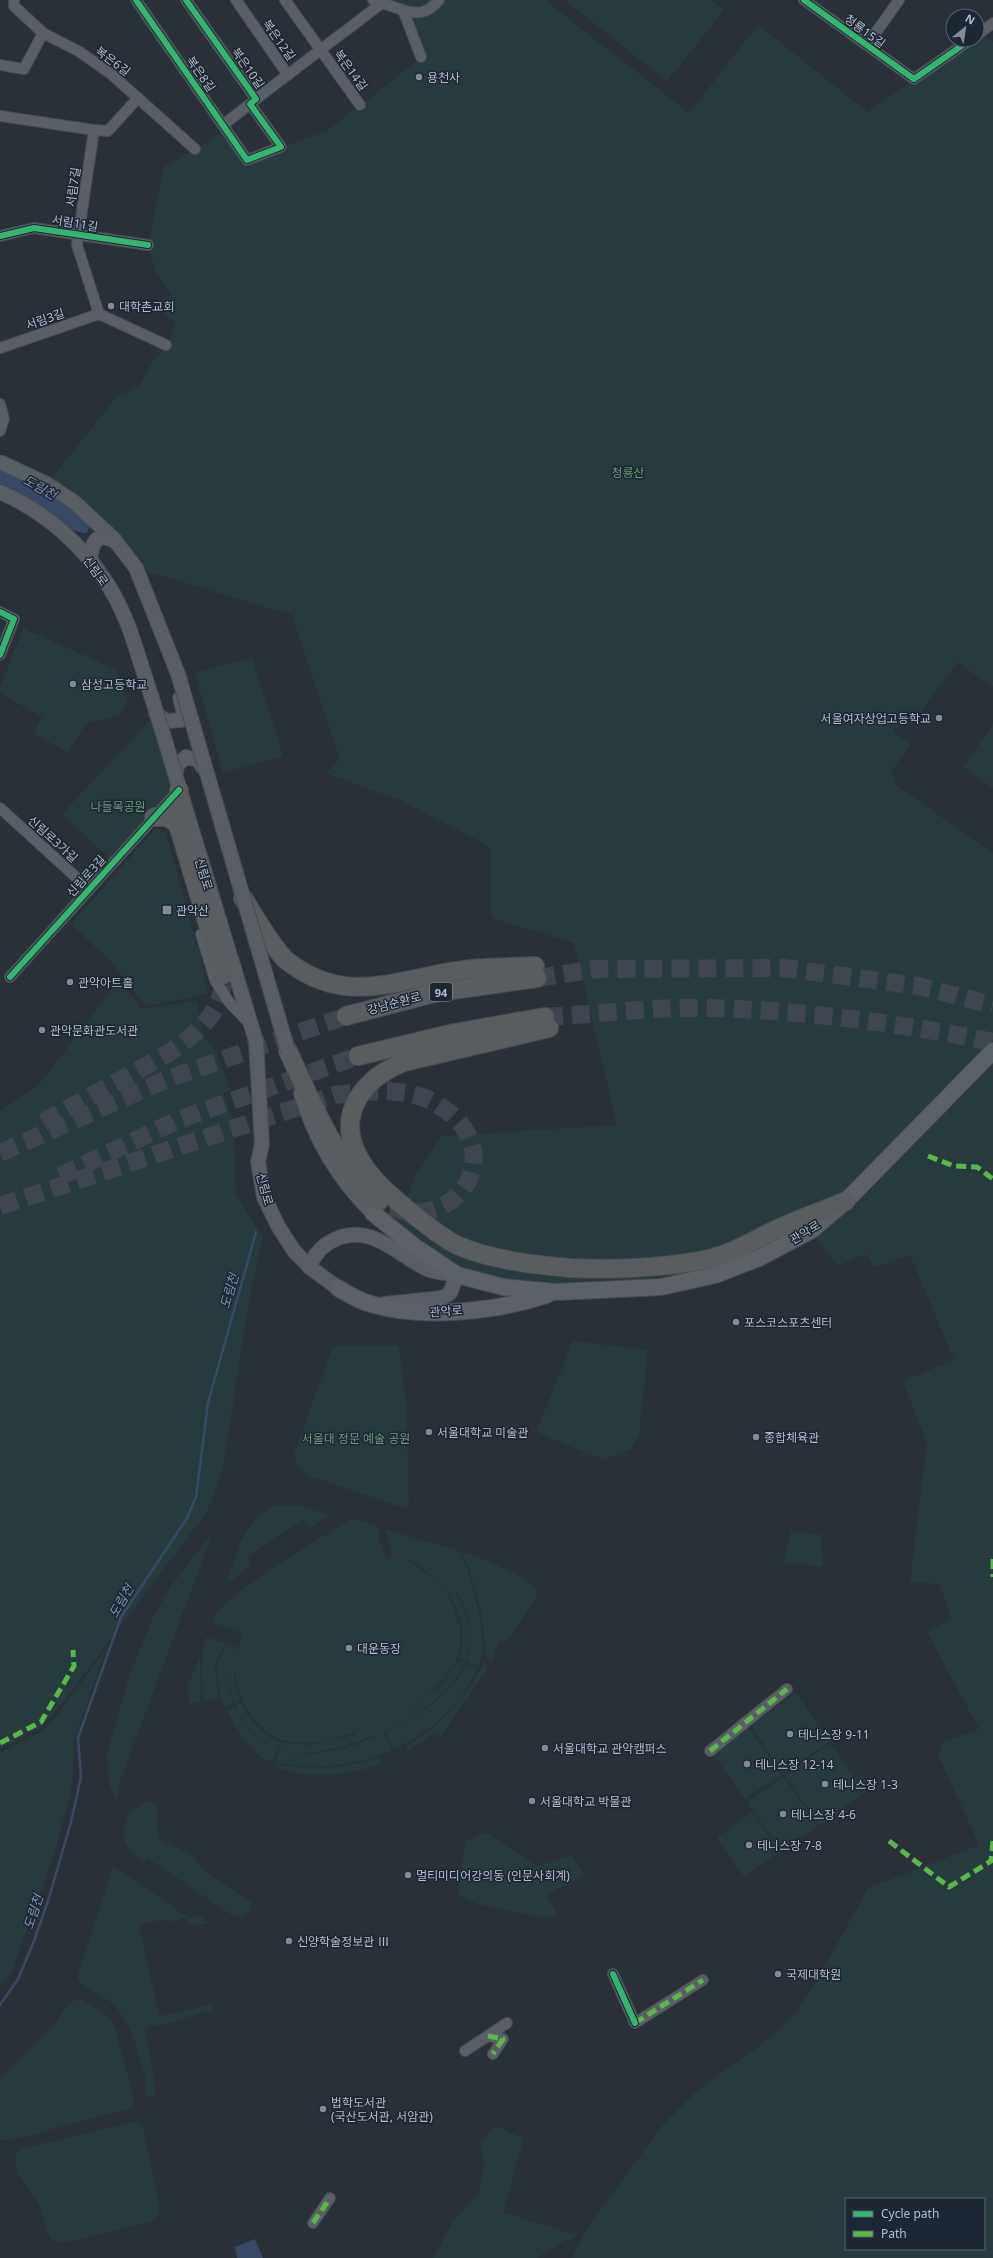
<svg xmlns="http://www.w3.org/2000/svg" width="993" height="2258" font-family="'Noto Sans','Noto Sans KR',sans-serif">
  <style>
    .green { fill: #273a3e; fill-rule: evenodd }
    .water { fill: #384963 }
    .lines { fill: none; stroke-linecap: round; stroke-linejoin: round }
    .stream { stroke: #384963; stroke-width: 2.5 }
    .highway-tunnel { stroke: #3f454e; stroke-width: 18; stroke-dasharray: 18 9; stroke-linecap: butt }
    .street-casing { stroke: #484c53; stroke-width: 12 }
    .secondary-casing { stroke: #484c53; stroke-width: 16 }
    .primary-casing { stroke: #484c55; stroke-width: 18 }
    .highway-casing { stroke: #474c53; stroke-width: 20 }
    .street { stroke: #5a5e66; stroke-width: 10 }
    .secondary { stroke: #595d64; stroke-width: 14 }
    .primary { stroke: #5c6168; stroke-width: 16 }
    .highway { stroke: #5a5d60; stroke-width: 18 }
    .secondary-bridge-casing { stroke: #484c53; stroke-width: 16; stroke-linecap: butt }
    .secondary-bridge { stroke: #595d64; stroke-width: 14 }
    .quiet { stroke: #58b947; stroke-width: 5; stroke-dasharray: 10 5; stroke-linecap: butt }
    .cycleway-casing { stroke: #1d2633; stroke-width: 8 }
    .cycleway { stroke: #33b770; stroke-width: 6 }
    .poi-dot { fill: #848b96; stroke: #1d2633; stroke-width: 1.5 }
    .labels { text-anchor: middle; dominant-baseline: central; stroke-width: 3; stroke-linejoin: round; paint-order: stroke }
    .shield { fill: #1d2633; stroke: #878f9c; stroke-width: 1 }
    .shield-label { font-size: 11px; font-weight: bold; fill: #b4bcc9 }
    .street-label { font-size: 12px; fill: #b4bcc9; stroke: #1d2633 }
    .poi-label { font-size: 12px; fill: #b4bcc9; stroke: #1d2633; text-anchor: start }
    .park-label { font-size: 12px; fill: #6b9a76; stroke: #1d2633 }
    .water-label { font-size: 13px; font-style: italic; fill: #7c92b1; stroke: #1d2633 }
  </style>
  <rect width="100%" height="100%" fill="#2a3038"/>
  <g class="green">
    <path d="M373 0H545L689 113 758 25 868 112 970 40H977L979 33 993 42V687L957 662 912 725 903 718 893 731 911 744 892 770 896 785 993 853V2258H572L587 2228 663 2125 698 2090 770 2038 799 2008 813 1987 868 1888 979 1845 938 1755 943 1742 979 1729 927 1632 952 1619 939 1584 910 1582 927 1442 902 1381 954 1360 910 1255 874 1268 867 1254 837 1266 811 1231 661 1287 478 1281 394 1231 415 1177 441 1136 617 1125 574 943 491 918 490 847 402 801 325 773 340 759 292 615 136 568 47 484 118 395 139 386 152 363 170 341 175 322 164 313 171 294 156 272 148 245 164 167 227 130 248 160 328 130 421 58 403 10ZM846 2199H984V2249H846Z"/>
    <path d="M565 0H711L724 10 667 81Z"/>
    <path d="M23 628 117 670 127 702 120 715 86 723 68 753 33 733 42 717 0 693V687Z"/>
    <path d="M252 657 283 756 223 773 195 673Z"/>
    <path d="M156 714 179 790 114 862 62 814Z"/>
    <path d="M993 724V788L963 767Z"/>
    <path d="M155 829 166 833 200 956 208 994 146 1006 109 960 71 924Z"/>
    <path d="M119 980 142 1009 197 1001 204 1038 215 1049 231 1090 223 1093 233 1119 236 1194 256 1227 263 1235 252 1285 222 1471 207 1512 54 1714 40 1728 0 1749V1110L38 1086Z"/>
    <path d="M573 1341 648 1350 639 1435 631 1449 604 1460 536 1432Z"/>
    <path d="M336 1345 398 1346 406 1396 409 1510 307 1475 297 1465 294 1455 330 1353Z"/>
    <path d="M278 1505H296L331 1515 312 1527H308L303 1520 247 1556 251 1563 250 1566 226 1584C237 1553 243 1517 278 1505Z"/>
    <path d="M354 1519 378 1526 379 1541 387 1560 393 1557 385 1529 459 1551 467 1566 481 1622 483 1654 478 1666 467 1662C474 1635 469 1612 455 1588 455 1592 461 1601 463 1607 471 1625 471 1643 466 1662L459 1659C475 1613 440 1577 404 1556 415 1567 431 1574 441 1586 449 1595 454 1606 457 1618 472 1663 438 1688 405 1710V1711L440 1686 459 1661 465 1663C451 1696 412 1718 383 1732L392 1750C354 1767 316 1770 276 1763L279 1750C309 1759 353 1750 379 1734 351 1743 311 1761 279 1749L281 1743 310 1745 355 1735 354 1733C335 1739 312 1746 291 1742 256 1737 233 1694 235 1663 235 1653 240 1644 243 1634L212 1622C223 1593 318 1540 348 1521Z"/>
    <path d="M791 1531 821 1535 823 1566 783 1563Z"/>
    <path d="M213 1532 118 1787 120 1788 116 1801 109 1783 107 1754 130 1674 154 1615 171 1586Z"/>
    <path d="M461 1552C474 1556 539 1578 537 1594 536 1602 512 1633 506 1642L501 1640 493 1654 495 1656 491 1663 486 1656 482 1614 469 1568Z"/>
    <path d="M206 1637 226 1644 214 1664 219 1699 203 1702 202 1654Z"/>
    <path d="M227 1645 237 1648 234 1679 240 1701 234 1703 230 1690V1659L229 1690 233 1704 225 1707C215 1685 212 1664 227 1645Z"/>
    <path d="M106 1649 73 1743V1772L70 1796 54 1855 12 1971 0 1987V1753L41 1732 57 1715Z"/>
    <path d="M200 1656 201 1702 190 1704 187 1688Z"/>
    <path d="M485 1661 487 1669 440 1738 434 1734 408 1750 406 1746C441 1726 466 1697 485 1661Z"/>
    <path d="M466 1664 477 1668C463 1705 428 1733 393 1750L385 1731C416 1717 452 1697 466 1664Z"/>
    <path d="M796 1692 830 1741 783 1774 751 1726Z"/>
    <path d="M241 1703C249 1720 262 1735 280 1742L277 1749C258 1739 245 1726 235 1706Z"/>
    <path d="M234 1707 250 1731 277 1750 273 1761C256 1762 233 1724 227 1710Z"/>
    <path d="M749 1728 782 1775 745 1799 713 1754Z"/>
    <path d="M830 1743 865 1792 820 1825 785 1776Z"/>
    <path d="M380 1757 383 1763C351 1775 304 1781 273 1765L326 1768 351 1765Z"/>
    <path d="M784 1777 818 1826 782 1851 747 1802Z"/>
    <path d="M147 1801 157 1805 158 1839 192 1855 204 1871 252 1903 249 1911 243 1917 232 1915 147 1858 144 1863 125 1844 123 1829 129 1812Z"/>
    <path d="M753 1812 780 1852 744 1877 717 1837Z"/>
    <path d="M486 1832 538 1866 572 1855 585 1875 546 1895 558 1914 544 1918 477 1904 459 1895 458 1889 466 1841Z"/>
    <path d="M113 1866 189 1918 199 1916 209 1923 189 1926 187 1918 167 1922 165 1919 139 1925 159 2016 212 2004 214 2010 145 2029 156 2095 148 2098 144 2086 147 2085 146 2080C139 2056 133 2026 115 2006 105 1995 82 1990 77 1976Z"/>
    <path d="M79 1998 104 2013 115 2027 134 2099 132 2108 12 2140H0V2079L57 2022 66 2006Z"/>
    <path d="M134 2122 142 2124 160 2208C159 2217 155 2220 147 2223L62 2243 51 2240C44 2229 44 2216 39 2205 30 2188 6 2168 19 2149Z"/>
    <path d="M496 2126 524 2139 503 2212 572 2234 577 2231 572 2240H565L537 2258H433L453 2221 480 2191 484 2161 480 2146 481 2142Z"/>
  </g>
  <g class="water">
    <path d="M0 467 44 485 90 524 87 533C70 535 17 498 0 488Z"/>
    <path d="M255 2239 263 2258H237L235 2247Z"/>
  </g>
  <g class="lines">
    <path class="stream" d="M0 2005 18 1979 34 1941 48 1901 71 1822 81 1777 78 1738 121 1617 187 1518 196 1497 208 1403 256 1232"/>
    <g class="highway-tunnel">
      <path d="M537 978 597 969 784 968 918 986 993 1005"/>
      <path d="M545 1017C598 1014 652 1007 705 1008 801 1010 899 1023 993 1042"/>
      <path d="M43 1122C67 1109 91 1096 115 1083 153 1062 228 1028 223 975"/>
      <path d="M0 1153 165 1080 346 1016"/>
      <path d="M60 1176 178 1120 358 1056"/>
      <path d="M0 1206 335 1095C363 1092 397 1087 425 1098 435 1102 443 1108 451 1114 512 1167 438 1242 379 1201"/>
    </g>
    <g class="street-casing">
      <g id="street">
        <path d="M14 0V6L43 33 80 52 111 74 195 149"/>
        <path d="M136 0 247 160 281 147 250 104 256 99 186 0"/>
        <path d="M236 0 288 75"/>
        <path d="M285 0 360 105"/>
        <path d="M373 0 403 10 421 57"/>
        <path d="M804 0 914 79 970 40"/>
        <path d="M403 10C419 15 428 13 439 0"/>
        <path d="M977 35 993 23"/>
        <path d="M867 45 899 0"/>
        <path d="M0 65 24 69 43 33"/>
        <path d="M256 99 382 3"/>
        <path d="M0 116 94 130 77 245 99 314 166 345"/>
        <path d="M223 125 250 104"/>
        <path d="M94 130 108 131 138 98"/>
        <path d="M0 236 34 228 148 245"/>
        <path d="M0 348 99 314"/>
        <path d="M0 404 4 419 0 431"/>
        <path d="M0 612 14 619 0 655"/>
        <path d="M0 808 89 889"/>
        <path d="M201 934 215 980 229 1002 249 1023"/>
        <path d="M10 977 179 790"/>
        <path d="M710 1751 787 1689"/>
        <path d="M613 1974 635 2023 703 1980"/>
        <path d="M488 2036 503 2039 493 2054"/>
        <path d="M465 2051 507 2023"/>
        <path d="M313 2223 330 2198"/>
      </g>
    </g>
    <g class="secondary-casing">
      <g id="secondary">
        <path d="M156 714 166 721 181 720 184 713 180 698"/>
        <path d="M205 770 198 760 186 757 178 764 175 774 256 1041 262 1144 258 1162 264 1197 278 1226 294 1251 312 1269 338 1288"/>
        <path d="M301 1093C315 1140 338 1179 373 1213"/>
        <path d="M309 1267C315 1254 322 1245 336 1239 371 1223 398 1255 427 1269 436 1273 448 1273 457 1275L450 1293 442 1298 384 1304"/>
      </g>
    </g>
    <g class="primary-casing">
      <g id="primary">
        <path d="M373 1213 414 1246 457 1275 503 1287 556 1292 661 1287 715 1275 759 1258 812 1230 846 1201 993 1051"/>
        <path d="M338 1288C348 1294 359 1301 371 1304 420 1320 499 1311 547 1295"/>
      </g>
    </g>
    <g class="highway-casing">
      <g id="highway">
        <path d="M179 790 178 825 223 975"/>
        <path d="M154 817H168L178 825"/>
        <path d="M243 898C254 915 272 947 286 960 343 1006 393 981 456 971 482 966 509 968 535 966"/>
        <path d="M346 1016 438 992 537 978"/>
        <path d="M549 1028 404 1062C367 1077 337 1109 356 1152 368 1178 392 1197 414 1215 427 1225 442 1238 457 1245 490 1260 535 1265 570 1268 612 1270 682 1268 722 1255 740 1249 758 1238 775 1230 798 1219 822 1211 846 1201"/>
        <path d="M288 1051C313 1105 334 1159 379 1201"/>
        <path d="M358 1056 454 1033 545 1017"/>
      </g>
    </g>
    <use href="#street" class="street"/>
    <use href="#secondary" class="secondary"/>
    <use href="#primary" class="primary"/>
    <use href="#highway" class="highway"/>
    <g class="secondary-bridge-casing">
      <g id="secondary-bridge">
        <path d="M0 462 47 484 74 502 113 538 136 568 178 674 288 1051"/>
        <path d="M0 492C55 516 102 562 125 618 131 631 135 646 140 661 152 698 164 736 175 774"/>
        <path d="M90 561C91 552 92 537 104 537L116 541"/>
      </g>
    </g>
    <use href="#secondary-bridge" class="secondary-bridge"/>
    <g class="quiet">
      <path d="M928 1156 954 1166 977 1167 993 1179"/>
      <path d="M993 1559V1577"/>
      <path d="M0 1743 41 1722 74 1666 73 1650"/>
      <path d="M710 1751 787 1689"/>
      <path d="M889 1841 949 1887 991 1861 993 1841"/>
      <path d="M635 2023 703 1980"/>
      <path d="M488 2036 503 2039 493 2054"/>
      <path d="M313 2223 330 2198"/>
    </g>
    <g class="cycleway-casing">
      <g id="cycleway">
        <path d="M136 0 247 160 281 147 250 104 256 99 186 0"/>
        <path d="M804 0 914 79 970 40"/>
        <path d="M0 236 34 228 148 245"/>
        <path d="M0 612 14 619 0 655"/>
        <path d="M10 977 179 790"/>
        <path d="M613 1974 635 2023"/>
      </g>
    </g>
    <use href="#cycleway" class="cycleway"/>
  </g>
  <g class="poi-dot">
    <circle cx="419" cy="77" r="4"/>
    <circle cx="111" cy="306" r="4"/>
    <circle cx="73" cy="684" r="4"/>
    <circle cx="939" cy="718" r="4"/>
    <rect x="162" y="905" width="10" height="10" rx="2"/>
    <circle cx="70" cy="982" r="4"/>
    <circle cx="42" cy="1030" r="4"/>
    <circle cx="736" cy="1322" r="4"/>
    <circle cx="429" cy="1432" r="4"/>
    <circle cx="756" cy="1437" r="4"/>
    <circle cx="349" cy="1648" r="4"/>
    <circle cx="790" cy="1734" r="4"/>
    <circle cx="545" cy="1748" r="4"/>
    <circle cx="747" cy="1764" r="4"/>
    <circle cx="825" cy="1784" r="4"/>
    <circle cx="532" cy="1801" r="4"/>
    <circle cx="783" cy="1814" r="4"/>
    <circle cx="749" cy="1845" r="4"/>
    <circle cx="408" cy="1875" r="4"/>
    <circle cx="289" cy="1941" r="4"/>
    <circle cx="778" cy="1974" r="4"/>
    <circle cx="323" cy="2109" r="4"/>
  </g>
  <g class="labels">
    <rect class="shield" x="430" y="983" width="22" height="18" rx="3"/>
    <g class="shield-label">
      <text x="441" y="992">94</text>
    </g>
    <g class="street-label">
      <text transform="translate(865 31) rotate(36)">청룡15길</text>
      <text transform="translate(279 40) rotate(55)">복은12길</text>
      <text transform="translate(113 61) rotate(37)">복은6길</text>
      <text transform="translate(248 68) rotate(55)">복은10길</text>
      <text transform="translate(351 70) rotate(54)">복은14길</text>
      <text transform="translate(201 74) rotate(55)">복은8길</text>
      <text transform="translate(73 187) rotate(-82)">서림7길</text>
      <text transform="translate(75 223) rotate(9)">서림11길</text>
      <text transform="translate(45 319) rotate(-19)">서림3길</text>
      <text transform="translate(96 571) rotate(54)">신림로</text>
      <text transform="translate(53 839) rotate(42)">신림로3가길</text>
      <text transform="translate(204 874) rotate(73)">신림로</text>
      <text transform="translate(86 876) rotate(-48)">신림로3길</text>
      <text transform="translate(394 1003) rotate(-15)">강남순환로</text>
      <text transform="translate(265 1189) rotate(75)">신림로</text>
      <text transform="translate(805 1232) rotate(-32)">관악로</text>
      <text transform="translate(446 1311) rotate(-4)">관악로</text>
    </g>
    <g class="poi-label">
      <text x="427" y="77">용천사</text>
      <text x="119" y="306">대학촌교회</text>
      <text x="81" y="684">삼성고등학교</text>
      <text x="931" y="718" text-anchor="end">서울여자상업고등학교</text>
      <text x="176" y="910">관악산</text>
      <text x="78" y="982">관악아트홀</text>
      <text x="50" y="1030">관악문화관도서관</text>
      <text x="744" y="1322">포스코스포츠센터</text>
      <text x="437" y="1432">서울대학교 미술관</text>
      <text x="764" y="1437">종합체육관</text>
      <text x="357" y="1648">대운동장</text>
      <text x="798" y="1734">테니스장 9-11</text>
      <text x="553" y="1748">서울대학교 관악캠퍼스</text>
      <text x="755" y="1764">테니스장 12-14</text>
      <text x="833" y="1784">테니스장 1-3</text>
      <text x="540" y="1801">서울대학교 박물관</text>
      <text x="791" y="1814">테니스장 4-6</text>
      <text x="757" y="1845">테니스장 7-8</text>
      <text x="416" y="1875">멀티미디어강의동 (인문사회계)</text>
      <text x="297" y="1941">신양학술정보관 Ⅲ</text>
      <text x="786" y="1974">국제대학원</text>
      <text x="331" y="2102">법학도서관<tspan x="331" dy="14">(국산도서관, 서암관)</tspan></text>
    </g>
    <g class="park-label">
      <text x="628" y="472">청룡산</text>
      <text x="118" y="806">나들목공원</text>
      <text x="356" y="1438">서울대 정문 예술 공원</text>
    </g>
    <g class="water-label">
      <text transform="translate(40 487) rotate(29)">도림천</text>
      <text transform="translate(229 1291) rotate(-74)">도림천</text>
      <text transform="translate(121 1601) rotate(-60)">도림천</text>
      <text transform="translate(33 1912) rotate(-72)">도림천</text>
    </g>
  </g>
  <rect x="845" y="2198" width="140" height="52" fill="#1d2633" stroke="#59626f"/>
  <rect x="853" y="2211" width="20" height="6" fill="#33b770" stroke="#59626f"/>
  <text x="881" y="2218" font-size="12" fill="#b4bcc9">Cycle path</text>
  <rect x="853" y="2231" width="20" height="6" fill="#58b947" stroke="#59626f"/>
  <text x="881" y="2238" font-size="12" fill="#b4bcc9">Path</text>
  <g transform="translate(965 28) rotate(30)"><circle r="19" fill="#1d2633" stroke="#59626f"/>
  <path d="M0-3L7 15L0 10L-7 15Z" fill="#848b96"/>
  <text y="-6" font-size="11" font-weight="bold" text-anchor="middle" fill="#b4bcc9">N</text>
  </g>
</svg>
